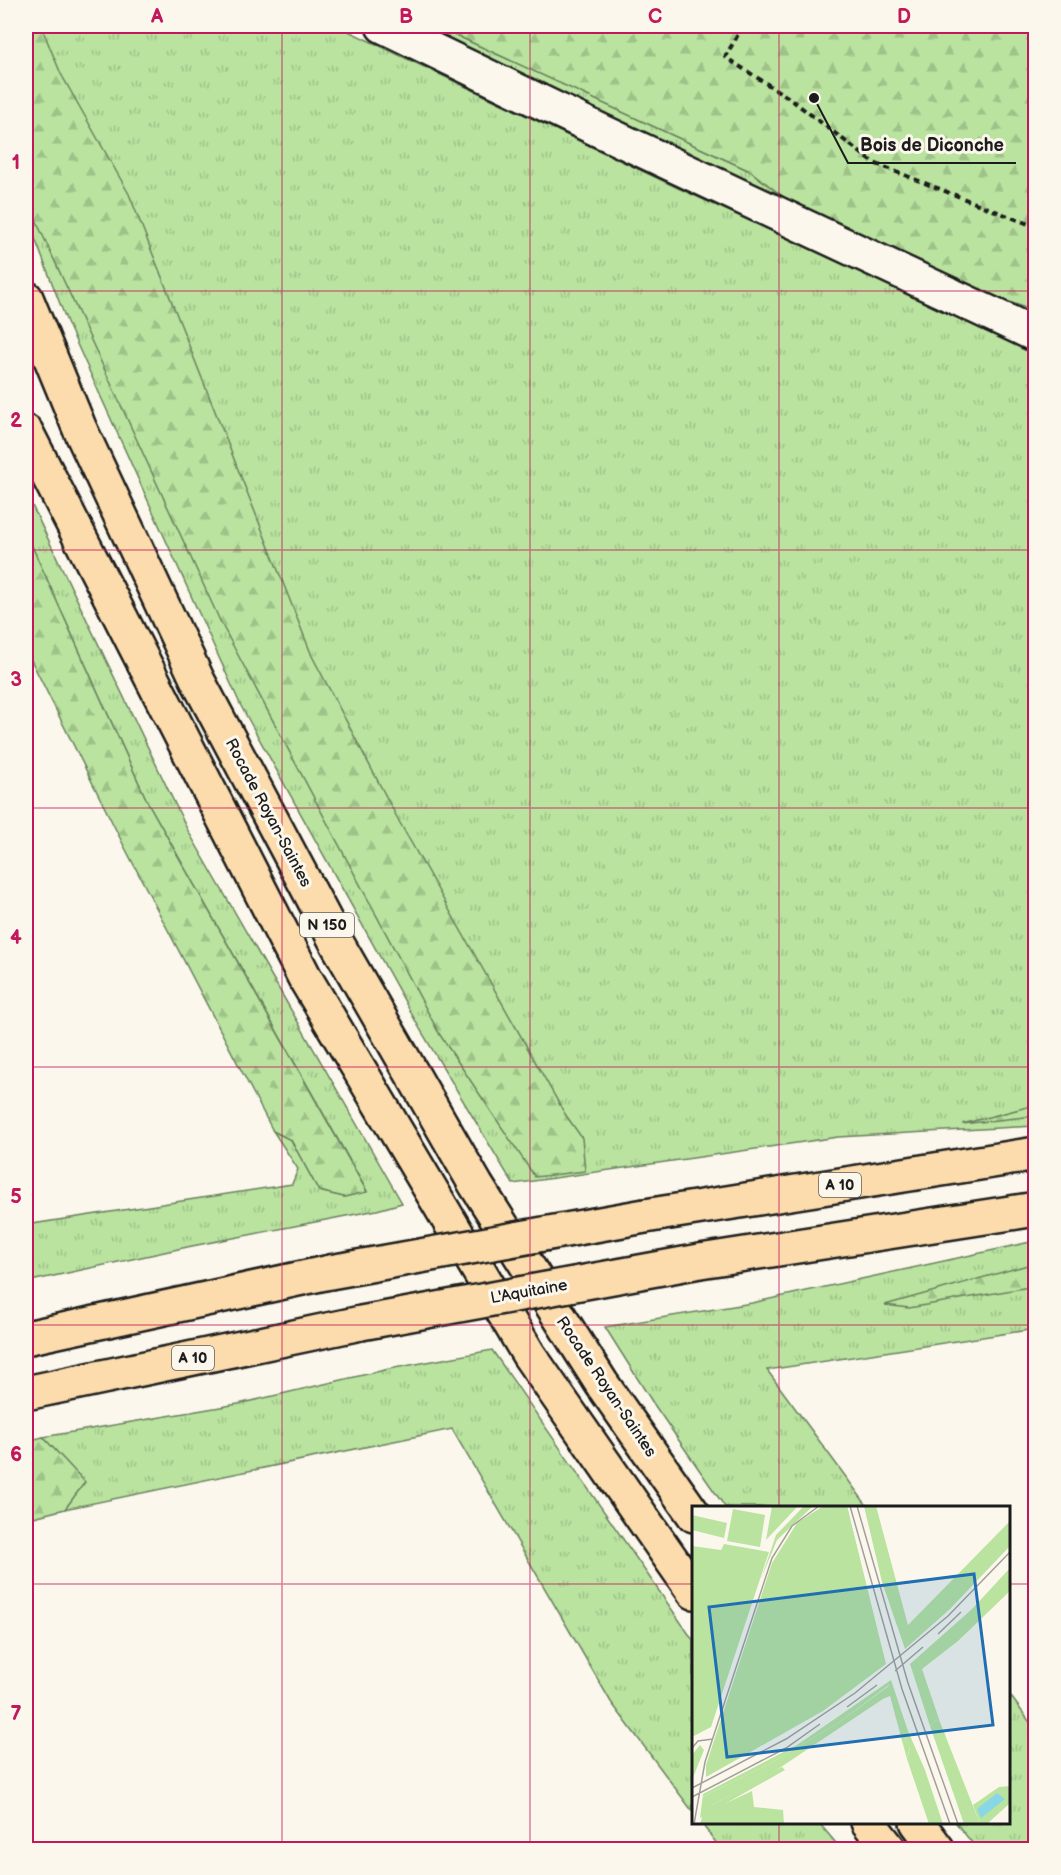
<svg xmlns="http://www.w3.org/2000/svg" width="1061" height="1875" font-family="'Balsamiq Sans',sans-serif">
  <style>
    .grass { fill: url(#grass-tufts); stroke: #6a805e; stroke-width: 1.5 }
    .forest { fill: url(#forest-firs); stroke: #6a805e; stroke-width: 1.5 }
    .lines { fill: none; stroke-linecap: round; stroke-linejoin: round }
    .minor-casing { stroke: #1c1c1c; stroke-width: 38 }
    .trunk-casing { stroke: #1c1c1c; stroke-width: 38 }
    .motorway-casing { stroke: #1c1c1c; stroke-width: 38 }
    .path { stroke: #1c1c1c; stroke-width: 4; stroke-dasharray: 6 4.5; stroke-linecap: butt }
    .minor { stroke: #fbf7ec; stroke-width: 33 }
    .trunk { stroke: #fcdcac; stroke-width: 33 }
    .motorway { stroke: #fcdcac; stroke-width: 33 }
    .motorway-bridge-casing { stroke: #1c1c1c; stroke-width: 38; stroke-linecap: butt }
    .motorway-bridge { stroke: #fcdcac; stroke-width: 33 }
    .grid { fill: none; stroke: #c2185b; stroke-width: 1.5; stroke-opacity: 0.55 }
    .labels { text-anchor: middle; dominant-baseline: central; stroke-width: 6; stroke-linejoin: round; paint-order: stroke }
    .shield { fill: #fbf7ec; stroke: #5f5e5a; stroke-width: 1.5 }
    .shield-label { font-size: 15px; font-weight: bold; fill: #1c1c1c }
    .street-label { font-size: 16px; fill: #1c1c1c; stroke: #fbf7ec }
    .inset-road { fill: none; stroke: #a29f99; stroke-width: 1.5 }
    .view { fill: #1f6fb2; fill-opacity: 0.15; stroke: #1f6fb2; stroke-width: 3 }
    .inset-edge { fill: none; stroke: #1c1c1c; stroke-width: 3 }
    .leader { fill: none; stroke: #1c1c1c; stroke-width: 2 }
    .callout-dot { fill: #1c1c1c; stroke: #fbf7ec; stroke-width: 2 }
    .callout-label { font-size: 18px; text-anchor: middle; font-weight: bold; fill: #1c1c1c; stroke: #fbf7ec; stroke-width: 6; stroke-linejoin: round; paint-order: stroke }
    .neatline { fill: none; stroke: #c2185b; stroke-width: 2 }
    .grid-label { font-size: 20px; text-anchor: middle; font-weight: bold; fill: #c2185b }
  </style>
  <defs>
    <pattern id="grass-tufts" width="24" height="20" patternUnits="userSpaceOnUse" patternTransform="scale(1.5)"><rect width="24" height="20" fill="#b9e39f"/><path d="M3 7l-1-3M5 7V3M7 7l1-3M15 17l-1-3M17 17v-4M19 17l1-3" fill="none" stroke="#9ec288"/></pattern>
    <pattern id="forest-firs" width="22" height="20" patternUnits="userSpaceOnUse" patternTransform="scale(1.5)"><rect width="22" height="20" fill="#b9e39f"/><path d="M5 1l3.5 6h-7zM16 11l3.5 6h-7z" fill="#9ec288"/></pattern>
  </defs>
  <rect width="100%" height="100%" fill="#fbf7ec"/>
  <filter id="ink" filterUnits="userSpaceOnUse"><feTurbulence type="fractalNoise" baseFrequency=".0167" numOctaves="2"/><feDisplacementMap in="SourceGraphic" scale="12" xChannelSelector="R" yChannelSelector="G"/><feConvolveMatrix kernelMatrix="1 2 1 2 8 2 1 2 1" color-interpolation-filters="sRGB"/></filter>
  <g filter="url(#ink)">
    <g class="grass">
      <path d="M26 26H338L678 188 910 294 1035 354V1126L838 1137 513 1184 420 1029 241 706 67 322 26 215Z"/>
      <path d="M414 26H436L750 171 789 201Z"/>
      <path d="M26 493 187 829 402 1203 377 1210 192 1246 26 1282V1225L292 1184 298 1169 273 1131 291 1140 319 1191 344 1197 367 1191 147 801 26 533Z"/>
      <path d="M1035 1241V1329L767 1370 868 1507H725L653 1403 605 1327 752 1303Z"/>
      <path d="M492 1350 693 1640V1812L611 1702 452 1429 65 1509 84 1482 43 1437 238 1404 389 1369Z"/>
      <path d="M1009 1694 1035 1729V1849H977L956 1823 1008 1822Z"/>
      <path d="M701 1823H819L841 1849H721Z"/>
    </g>
    <g class="forest">
      <path d="M26 26H41L61 74 129 194 312 656 400 823 565 1114 582 1138 585 1171 535 1177 440 1035 221 623 39 227 26 191Z"/>
      <path d="M436 26H1035V311L897 262 789 201 750 171Z"/>
      <path d="M26 533 147 801 367 1192 344 1197 319 1191 291 1140 273 1131 124 846 26 650Z"/>
      <path d="M1035 1105V1116L962 1124Z"/>
      <path d="M1035 1263V1286L909 1308 885 1305Z"/>
      <path d="M43 1437 85 1482 65 1509 26 1519V1441Z"/>
    </g>
    <g class="lines">
      <g class="minor-casing">
        <path id="minor" d="M383 26 599 130 1036 335"/>
      </g>
      <g class="trunk-casing">
        <g id="trunk">
          <path d="M26 298 79 427 198 681 338 945 476 1185 602 1384 694 1515"/>
          <path d="M26 432 305 978 529 1355 694 1592"/>
          <path d="M868 1822 890 1850"/>
          <path d="M917 1822 938 1850"/>
        </g>
      </g>
      <g class="motorway-casing">
        <g id="motorway">
          <path d="M645 1216 1036 1154"/>
          <path d="M700 1261 1036 1209"/>
          <path d="M26 1338 330 1272"/>
          <path d="M26 1393 361 1323"/>
        </g>
      </g>
      <path class="path" d="M743 26 725 57 789 98 874 163 1036 227"/>
      <use href="#minor" class="minor"/>
      <use href="#trunk" class="trunk"/>
      <use href="#motorway" class="motorway"/>
      <g class="motorway-bridge-casing">
        <g id="motorway-bridge">
          <path d="M330 1272 645 1216"/>
          <path d="M361 1323 700 1261"/>
        </g>
      </g>
      <use href="#motorway-bridge" class="motorway-bridge"/>
    </g>
  </g>
  <path class="grid" d="M282 26V1850M530 26V1850M779 26V1508M26 291H1036M26 550H1036M26 808H1036M26 1067H1036M26 1325H1036M26 1584H694M1008 1584H1036M779 1822V1850"/>
  <g class="labels">
    <g class="shield">
      <rect x="300" y="913" width="54" height="24" rx="4.5"/>
      <rect x="819" y="1173" width="42" height="24" rx="4.5"/>
      <rect x="172" y="1346" width="42" height="24" rx="4.5"/>
    </g>
    <g class="shield-label">
      <text x="327" y="925">N 150</text>
      <text x="840" y="1185">A 10</text>
      <text x="193" y="1358">A 10</text>
    </g>
    <g class="street-label">
      <text transform="translate(268 813) rotate(62)">Rocade Royan-Saintes</text>
      <text transform="translate(529 1292) rotate(-10)">L'Aquitaine</text>
      <text transform="translate(606 1387) rotate(56)">Rocade Royan-Saintes</text>
    </g>
  </g>
  <g transform="translate(692 1506)">
    <rect width="318" height="318" fill="#fbf7ec"/>
    <path d="M112 0H121L85 34 69 73 84 29ZM131 0H155L194 158 131 205 14 271V259L80 57 105 17ZM172 0H184L216 119 318 15V40L258 103 213 143 190 76ZM318 62V85L266 135 230 163 248 216 244 214 238 220 218 158 280 103ZM199 174 216 225 213 234 218 241 215 253 198 190 191 193 197 179 146 217 79 257 11 291 20 299 90 261 93 264 8 312 11 288 105 239ZM318 280V297L295 318H288L281 299 307 281Z" fill="#b9e39f"/>
    <path d="M146 0H155L178 96 164 60ZM172 0H179L205 103 188 61ZM32 38 77 46 19 221 0 231V40L29 44ZM191 148 193 155 174 171 120 209 17 267 18 256 123 196ZM198 179V186L191 193 80 267 20 299 15 298 11 291 79 257 146 217ZM244 214 248 216 288 318H272L238 220ZM216 225 233 264 251 318H237L215 253 218 242 213 234ZM8 239 12 244 0 274V249ZM60 285 62 301 91 304 92 318H8L11 308Z" fill="#b9e39f"/>
    <path d="M80 0H106L74 34ZM41 3 73 9 68 41 35 35ZM0 9 35 17 32 32 0 24Z" fill="#b9e39f"/>
    <path d="M305 287 313 293 289 312 285 303Z" fill="#88d7e6"/>
    <path class="inset-road" d="M158 0 210 183 258 318M165 0 216 177 266 318M246 128 269 106M203 165 231 141M155 201 185 179M0 242 6 235 21 233M0 282 94 233 163 187 256 110 318 46M0 291 94 242 128 218M2 318 13 256 80 52 100 20 127 0"/>
    <path class="view" d="M282 68 301 219 35 251 17 101Z"/>
    <rect width="318" height="318" class="inset-edge"/>
  </g>
  <path class="leader" d="M814 98L848 163H1016"/>
  <circle class="callout-dot" cx="814" cy="98" r="6"/>
  <g class="callout-label">
    <text x="932" y="151">Bois de Diconche</text>
  </g>
  <rect width="1061" height="1875" fill="none" stroke="#fbf7ec" stroke-width="66"/>
  <rect x="33" y="33" width="995" height="1809" class="neatline"/>
  <g class="grid-label">
    <text x="157" y="23">A</text>
    <text x="406" y="23">B</text>
    <text x="655" y="23">C</text>
    <text x="904" y="23">D</text>
    <text x="16" y="169">1</text>
    <text x="16" y="427">2</text>
    <text x="16" y="686">3</text>
    <text x="16" y="944">4</text>
    <text x="16" y="1203">5</text>
    <text x="16" y="1461">6</text>
    <text x="16" y="1720">7</text>
  </g>
</svg>
